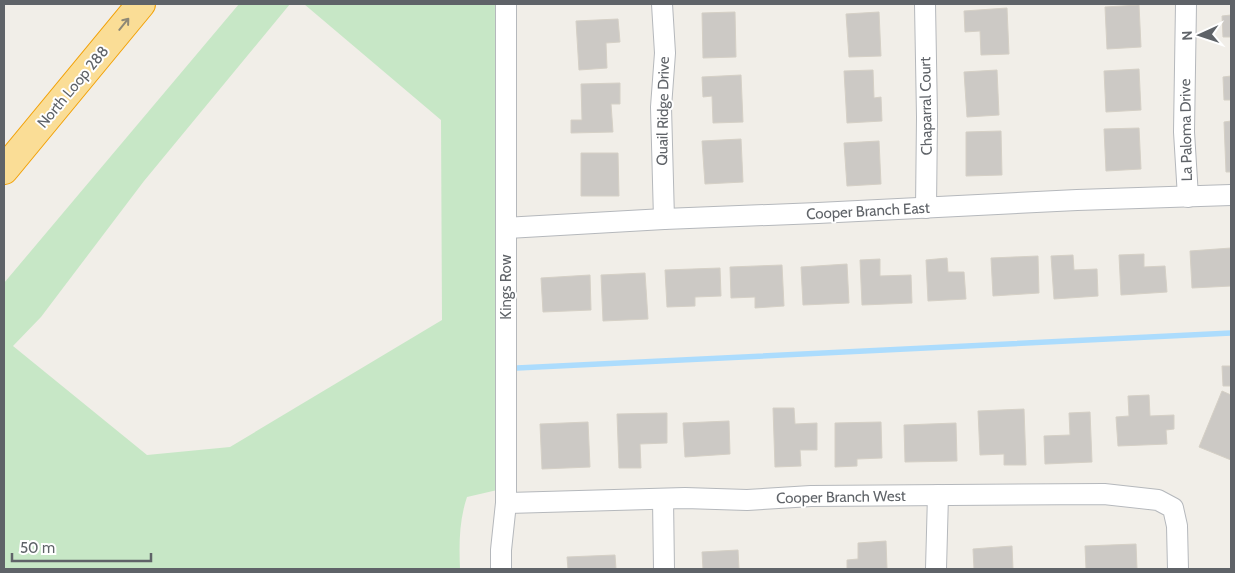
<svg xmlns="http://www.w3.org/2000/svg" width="1235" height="573" font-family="Cabin,sans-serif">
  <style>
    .green { fill: #c7e7c6 }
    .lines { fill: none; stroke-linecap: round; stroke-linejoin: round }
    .stream { stroke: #acdcfd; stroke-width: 5.5 }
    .building { fill: #ccc9c5; stroke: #d5d0c6 }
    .minor-casing { stroke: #b5b8bc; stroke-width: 22 }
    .highway-casing { stroke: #f2a107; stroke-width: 30 }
    .minor { stroke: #fff; stroke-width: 20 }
    .highway { stroke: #fadd96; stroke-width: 28 }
    .oneway { stroke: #8e8876 }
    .labels { text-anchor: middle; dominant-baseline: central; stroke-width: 4; stroke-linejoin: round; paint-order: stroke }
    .street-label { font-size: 15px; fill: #5f6368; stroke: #fff }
  </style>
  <rect width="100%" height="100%" fill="#f1eee8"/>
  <path class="green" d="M239 4H290L144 181 41 317 13 346 147 455 230 447 442 320 441 120 304 4H506V488L467 497C459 521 459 544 460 569H4V283Z"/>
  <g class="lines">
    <path class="stream" d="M517 368 1231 333"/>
  </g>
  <g class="building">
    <path d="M1139 5 1141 47 1107 49 1105 7Z"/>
    <path d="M1007 8 1009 54 981 55 980 31 965 32 964 11Z"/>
    <path d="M735 12 736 57 703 58 702 13Z"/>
    <path d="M879 12 881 56 849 57 846 14Z"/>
    <path d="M1231 15V37H1223L1222 16Z"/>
    <path d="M618 19 620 42 606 43 607 68 579 70 576 21Z"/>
    <path d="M1139 69 1141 110 1106 112 1104 71Z"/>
    <path d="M873 70 874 98 881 97 882 121 847 123 844 71Z"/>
    <path d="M997 70 999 115 967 117 964 72Z"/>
    <path d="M741 75 743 122 713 123 712 96 703 97 702 77Z"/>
    <path d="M1231 76V100H1224L1223 77Z"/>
    <path d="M620 83V104H611L613 132 571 133V120H582L581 84Z"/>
    <path d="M1231 121V172H1226L1224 122Z"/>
    <path d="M1139 128 1141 169 1106 171 1104 129Z"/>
    <path d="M1001 131 1002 175 966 176V132Z"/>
    <path d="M741 139 743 182 705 184 702 141Z"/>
    <path d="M879 141 881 184 847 186 844 143Z"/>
    <path d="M581 153H618L619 196H581Z"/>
    <path d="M1231 248V286L1192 288 1190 251Z"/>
    <path d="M1144 254V267L1165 266 1167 292 1121 295 1119 255Z"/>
    <path d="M1073 255 1074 270 1097 269 1098 296 1054 299 1051 256Z"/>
    <path d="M1038 256 1039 293 993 296 991 258Z"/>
    <path d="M947 258 948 272H964L966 299 928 301 926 260Z"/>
    <path d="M880 259V276L911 275 912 303 862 305 860 260Z"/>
    <path d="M847 264 849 303 803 305 801 267Z"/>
    <path d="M782 265 784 306 755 308V297L731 298 730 267Z"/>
    <path d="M720 268 721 296 695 297V306L667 307 665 270Z"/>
    <path d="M645 273 648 319 603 321 601 275Z"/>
    <path d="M590 275 591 310 543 312 541 278Z"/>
    <path d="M1222 366H1231V386H1223Z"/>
    <path d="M1222 391 1231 395V460L1199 447Z"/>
    <path d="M1149 395 1150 416 1174 415V429L1166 430 1167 444 1118 446 1116 417 1129 416 1128 396Z"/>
    <path d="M773 408H794L795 424 817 423V450H800L801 466 775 467Z"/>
    <path d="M1024 409 1026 465H1004V454L980 455 978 411Z"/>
    <path d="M1090 412 1092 462 1045 464 1044 436 1070 435 1069 413Z"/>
    <path d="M667 413V443L640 444 641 468H619L617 414Z"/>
    <path d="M729 421 730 454 685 457 683 423Z"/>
    <path d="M588 422 590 467 542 469 540 424Z"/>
    <path d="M881 422 882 458 857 459V466L835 467V423Z"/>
    <path d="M956 423 957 461 905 462 904 425Z"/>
    <path d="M886 541 887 569H847V560L858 559V543Z"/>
    <path d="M1136 544 1137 569H1086L1085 546Z"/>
    <path d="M1012 546 1013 569H974L973 549Z"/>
    <path d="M738 550 739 569H703L702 552Z"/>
    <path d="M615 555 616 569H568L567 557Z"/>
  </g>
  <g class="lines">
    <g class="minor-casing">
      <g id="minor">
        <path d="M662 4 665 53 661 107 664 219"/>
        <path d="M925 4 927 117 926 208"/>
        <path d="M1186 4 1184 132 1188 197"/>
        <path d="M506 228 664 219 818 213 1077 200 1231 195"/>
        <path d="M663 499 664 569"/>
        <path d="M506 503 685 498 747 500 811 496 1104 494 1158 500 1173 508 1177 526 1178 569"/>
        <path d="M501 569V550L506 503V4"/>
        <path d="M936 569 938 495"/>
      </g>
    </g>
    <g class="highway-casing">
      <path id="highway" d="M4 170 141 4"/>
    </g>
    <use href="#minor" class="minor"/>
    <use href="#highway" class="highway"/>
  </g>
  <defs><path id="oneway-shaft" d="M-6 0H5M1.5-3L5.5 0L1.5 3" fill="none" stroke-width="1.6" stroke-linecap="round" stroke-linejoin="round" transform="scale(1.25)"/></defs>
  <use class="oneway" href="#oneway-shaft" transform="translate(124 24) rotate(-51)"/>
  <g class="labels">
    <g class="street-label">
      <text transform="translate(73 87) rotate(-50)">North Loop 288</text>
      <text transform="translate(926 106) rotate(-91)">Chaparral Court</text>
      <text transform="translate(663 111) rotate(-89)">Quail Ridge Drive</text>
      <text transform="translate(1186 130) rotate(-91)">La Paloma Drive</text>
      <text transform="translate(868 211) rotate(-3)">Cooper Branch East</text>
      <text transform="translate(506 287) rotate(-90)">Kings Row</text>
      <text transform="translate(841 497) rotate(-1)">Cooper Branch West</text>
    </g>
  </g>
  <rect width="1235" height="573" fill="none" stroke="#5f6368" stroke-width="10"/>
  <g transform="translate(1200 35) rotate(267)" stroke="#ffffff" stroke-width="4" paint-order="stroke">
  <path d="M0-4L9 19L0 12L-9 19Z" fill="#5f6368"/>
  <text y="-8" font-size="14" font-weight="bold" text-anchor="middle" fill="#5f6368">N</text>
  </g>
  <path d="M12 553v8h139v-8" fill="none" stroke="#5f6368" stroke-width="2.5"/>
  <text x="20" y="553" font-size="15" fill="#5f6368" stroke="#ffffff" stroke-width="4" paint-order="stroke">50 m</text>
</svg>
